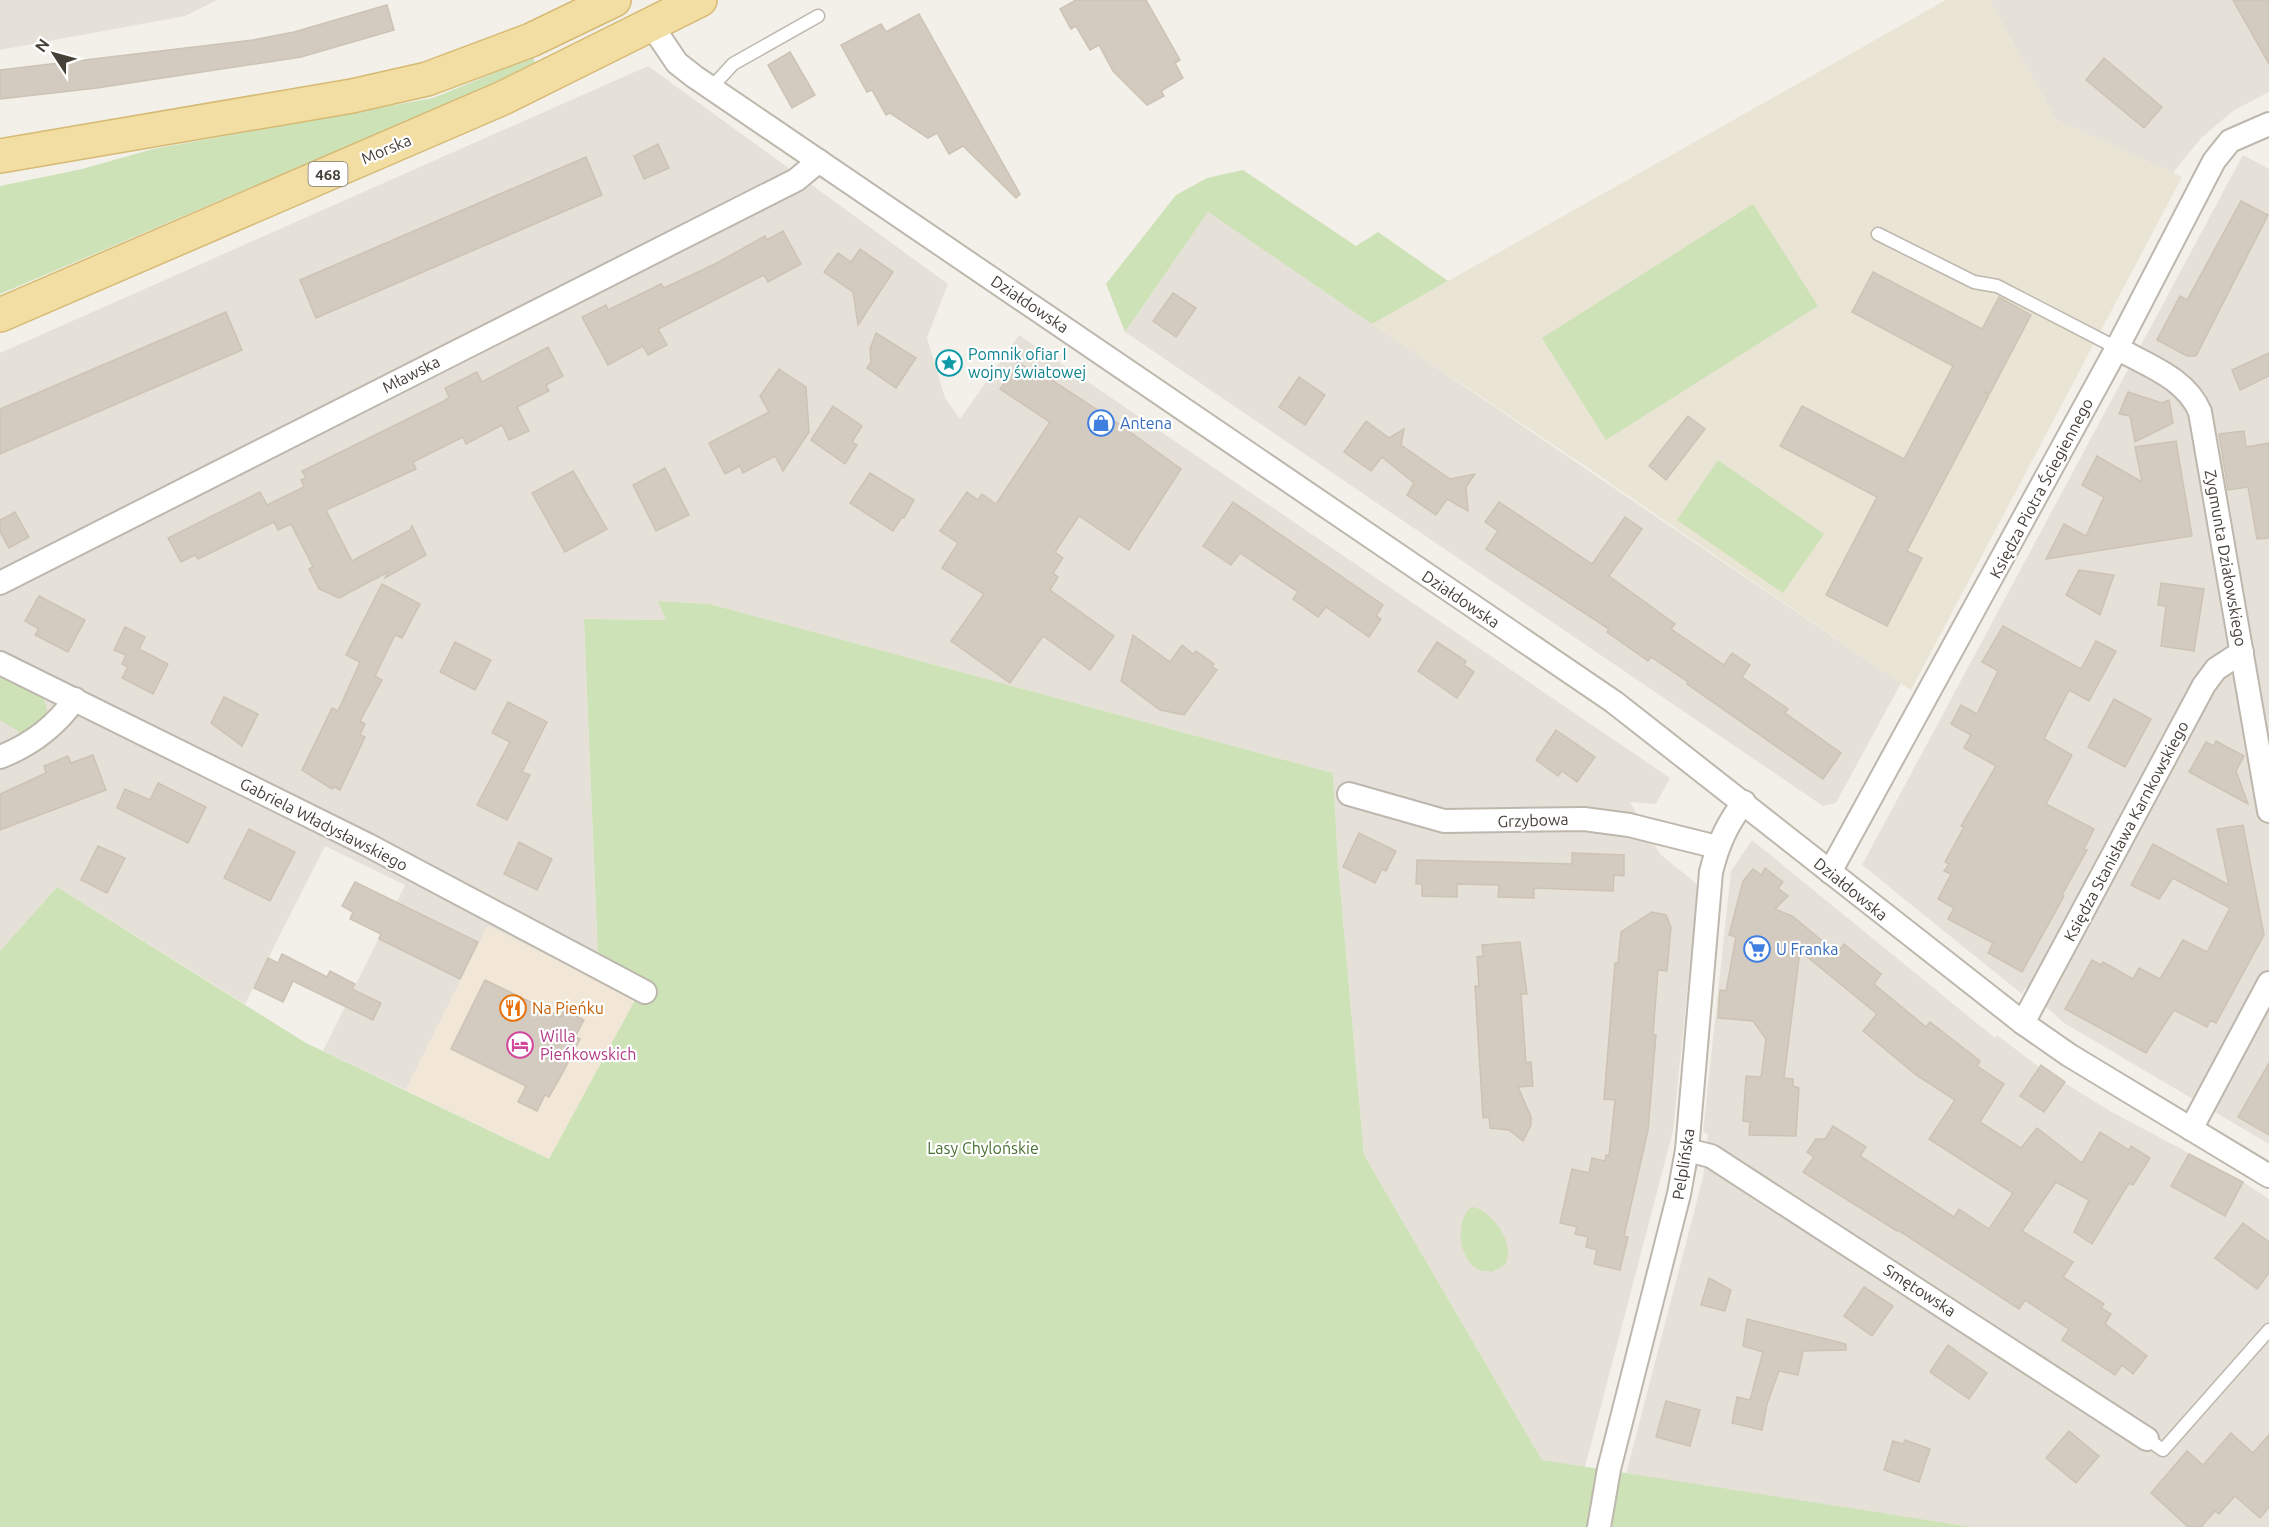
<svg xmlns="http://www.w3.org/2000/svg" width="2269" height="1527" font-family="Ubuntu,sans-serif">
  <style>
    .residential { fill: #e6e1d8 }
    .commercial { fill: #f2e7d7 }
    .education { fill: #eae4d5 }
    .green { fill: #cee2b7 }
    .building { fill: #d3cbc0; stroke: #cdc3b4; stroke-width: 1.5 }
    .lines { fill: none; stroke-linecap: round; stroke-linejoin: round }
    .service-casing { stroke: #bdb7ad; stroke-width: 15 }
    .minor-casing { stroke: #bdb7ad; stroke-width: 26 }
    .primary-casing { stroke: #d6ba74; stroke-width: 36 }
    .service { stroke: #fff; stroke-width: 12 }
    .minor { stroke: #fff; stroke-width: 22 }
    .primary { stroke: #f2dda2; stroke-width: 33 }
    .labels { text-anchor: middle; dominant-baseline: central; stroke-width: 4.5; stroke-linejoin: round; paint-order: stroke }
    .shield { fill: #fff; stroke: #7d7974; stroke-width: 1.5 }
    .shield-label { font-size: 15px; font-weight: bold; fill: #454038 }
    .street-label { font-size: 16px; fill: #454038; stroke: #fff }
    .culture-label { font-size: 16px; fill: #0d838f; stroke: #fff; text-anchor: start }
    .shop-label { font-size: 16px; fill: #366cbe; stroke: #fff; text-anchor: start }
    .food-label { font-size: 16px; fill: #c56008; stroke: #fff; text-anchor: start }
    .hotel-label { font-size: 16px; fill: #b23c85; stroke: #fff; text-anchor: start }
    .park-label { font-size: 16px; fill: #497032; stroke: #fff }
  </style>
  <rect width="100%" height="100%" fill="#f2f0e9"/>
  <g class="residential">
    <path d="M0 0H217L185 16 0 50Z"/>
    <path d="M1989 0H2269V92L2233 111 2201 138 2173 173 2056 120Z"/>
    <path d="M648 66 948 284 927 338 945 398 960 419 1019 335 1670 778 1656 804 1630 802 1660 854 1698 885 1673 1131 1585 1467 1542 1460 1364 1155 1338 864 1333 773 710 604 659 601 666 620 584 619 599 981 488 926 406 1090 323 1051 405 885 325 846 245 1004 57 887 0 951V353Z"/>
    <path d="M2243 155 2269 169V1144L2064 1023 2025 988 2022 994 1862 865Z"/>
    <path d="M1208 212 1901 683 1836 803 1823 806 1125 332Z"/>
    <path d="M1752 840 1995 1038 1997 1035 2039 1067 2110 1111 2243 1182 2269 1199V1527H1972L1626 1474 1703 1177 1708 1134 1703 1132 1731 871Z"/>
  </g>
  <path class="commercial" d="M488 926 635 1000 549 1159 406 1090Z"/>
  <path class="education" d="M1946 0H1989L2056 120 2182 177 1911 690 1594 472 1372 324Z"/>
  <g class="green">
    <path d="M533 57 536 66 0 294V186L82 169 153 149 433 98Z"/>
    <path d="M1243 170 1356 246 1378 232 1448 281 1372 324 1208 212 1125 332 1106 284 1176 195 1207 178Z"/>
    <path d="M1753 204 1818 306 1606 440 1542 338Z"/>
    <path d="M1718 460 1824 534 1783 593 1677 520Z"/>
    <path d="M658 601 710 604 1333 773 1338 864 1364 1155 1542 1460 1972 1527H0V951L57 887 306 1043 549 1159 635 1000 599 981 584 619 666 620Z"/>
    <path d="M0 673C20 683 50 690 47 716L32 730 21 733 0 720Z"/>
    <path d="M1471 1207C1487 1207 1507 1234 1508 1249 1509 1254 1507 1260 1506 1264L1492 1272C1488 1271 1481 1271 1477 1269 1458 1257 1455 1221 1471 1207Z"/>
  </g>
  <g class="building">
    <path d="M1076 0H1146L1180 60 1175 63 1183 78 1161 91 1164 96 1147 105 1113 71 1099 45 1090 50 1076 26 1071 29 1060 9Z"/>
    <path d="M2233 0H2269V64Z"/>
    <path d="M387 5 394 30 301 57 97 88 0 99V70L253 40 294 32Z"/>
    <path d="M919 14 1020 194 1016 198 963 146 949 154 937 133 928 138 890 113 886 115 872 90 867 92 841 45 881 24 886 32Z"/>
    <path d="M790 52 815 95 792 108 768 65Z"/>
    <path d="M2104 58 2162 107 2144 128 2086 80Z"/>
    <path d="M658 144 669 168 644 179 634 156Z"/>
    <path d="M586 157 602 195 316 318 300 280Z"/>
    <path d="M2241 201 2268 215 2196 356H2187L2157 340 2180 296 2187 300Z"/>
    <path d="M783 231 801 264 768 282 764 275 658 329 667 345 648 355 643 346 608 365 582 317 606 305 608 310 661 284 664 288 715 264 765 236 767 240Z"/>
    <path d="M860 249 893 272 858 325 853 292 824 272 838 253 851 262Z"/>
    <path d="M1873 272 1982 329 1999 297 2031 315 1990 393 1984 392 1989 395 1907 551 1922 558 1887 626 1826 595 1877 497 1780 446 1802 406 1904 459 1953 366 1852 312Z"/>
    <path d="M1173 293 1196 308 1176 337 1153 321Z"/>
    <path d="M226 312 242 350 0 454V409Z"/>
    <path d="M876 333 916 358 896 388 867 368 871 362 870 349Z"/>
    <path d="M548 347 563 376 546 385 549 391 517 407 529 431 509 440 502 425 466 444 463 437 413 462 416 469 326 510 352 561 410 530 412 526 426 555 385 578 388 572 339 598 319 589 309 569 313 567 291 524 278 530 274 522 198 559 195 555 181 562 168 538 260 492 267 505 304 487 301 480 306 478 302 471 444 401 449 397 445 388 477 372 482 382Z"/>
    <path d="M2269 353V376L2240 390 2232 370Z"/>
    <path d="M1018 362 1030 370 1032 367 1119 424 1181 469 1129 550 1079 516 1055 552 1063 558 1053 573 1058 577 1050 590 1114 636 1090 670 1043 636 1010 683 951 641 984 594 942 568 958 543 940 531 967 492 978 500 982 494 996 504 1050 422 1000 389Z"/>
    <path d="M779 369 806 387 809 432 783 471 775 456 743 473 740 466 725 474 709 443 769 412 760 396Z"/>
    <path d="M1299 377 1325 395 1305 425 1279 407Z"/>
    <path d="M2128 392 2162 403 2169 400 2173 423 2135 442 2130 416 2119 414Z"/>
    <path d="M833 406 862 426 852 442 857 445 845 464 811 440Z"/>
    <path d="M1688 416 1705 429 1666 480 1649 466Z"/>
    <path d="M1366 421 1389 438 1404 429 1401 445 1450 479 1475 474 1466 487 1468 511 1447 499 1436 515 1407 495 1414 483 1382 457 1371 471 1344 452Z"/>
    <path d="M2244 431 2246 447 2269 443V538L2257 539 2248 487 2228 490 2219 434Z"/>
    <path d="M2176 441 2192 536 2046 559 2064 524 2086 536 2104 497 2082 485 2097 456 2142 482 2135 447Z"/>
    <path d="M665 468 689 515 656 531 633 485Z"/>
    <path d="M573 471 607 529 565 552 532 493Z"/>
    <path d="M870 473 914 500 904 518 902 517 893 531 850 503Z"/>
    <path d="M1233 502 1383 605 1376 616 1381 619 1369 637 1326 607 1318 617 1293 599 1298 592 1240 553 1231 565 1203 546Z"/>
    <path d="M1499 502 1592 564 1625 517 1642 529 1609 576 1675 624 1671 629 1724 665 1732 653 1750 665 1742 677 1788 709 1785 713 1841 753 1823 779 1687 684 1688 682 1651 657 1648 661 1607 632 1609 629 1486 549 1498 531 1485 522Z"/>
    <path d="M15 512 29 537 9 548 0 532V520Z"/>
    <path d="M2079 570 2114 575 2100 615 2066 595Z"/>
    <path d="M2161 583 2204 589 2194 651 2161 646 2166 606 2158 605Z"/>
    <path d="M382 584 420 604 402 638 395 635 375 676 382 680 360 721 365 724 360 735 365 737 340 790 334 787 332 789 302 770 332 708 338 711 343 700 360 662 346 655Z"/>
    <path d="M39 596 85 620 68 652 35 635 39 629 25 621Z"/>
    <path d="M2003 626 2081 669 2096 641 2116 651 2089 701 2069 690 2044 739 2072 755 2046 804 2094 829 2084 849 2087 850 2062 895 2064 896 2022 972 1988 953 1993 943 1948 919 1954 908 1938 899 1951 874 1944 871 1949 864 1945 862 1964 827 1961 826 1996 766 1964 748 1971 735 1951 724 1961 705 1977 714 1998 671 1982 662Z"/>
    <path d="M125 627 145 637 139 649 168 664 153 694 122 678 128 667 122 664 126 655 114 650Z"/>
    <path d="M1133 635 1170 662 1182 645 1193 654 1196 651 1214 664 1212 667 1217 670 1184 715 1160 710 1121 681Z"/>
    <path d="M455 642 491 660 475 690 440 672Z"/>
    <path d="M1437 642 1466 661 1464 665 1474 672 1457 698 1418 671Z"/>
    <path d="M224 697 258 714 242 746 211 723Z"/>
    <path d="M2114 699 2151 719 2125 767 2088 747Z"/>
    <path d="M508 702 547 722 522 772 530 775 507 820 477 805 510 742 492 733Z"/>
    <path d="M1556 730 1595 757 1577 782 1562 771 1558 776 1536 760Z"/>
    <path d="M2216 741 2244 756 2236 771 2248 804 2189 772 2206 742 2214 746Z"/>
    <path d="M93 755 106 790 0 830V794L46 773 44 766 68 756 71 763Z"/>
    <path d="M158 783 206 807 188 843 117 808 125 789 150 800Z"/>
    <path d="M2243 825 2264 935 2216 1023 2210 1020 2207 1027 2174 1010 2146 1053 2065 1009 2092 960 2101 965 2103 962 2133 979 2139 968 2160 979 2183 940 2207 952 2230 908 2173 878 2159 899 2131 885 2153 844 2229 885 2217 829Z"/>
    <path d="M249 829 295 852 270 901 224 878Z"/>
    <path d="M1359 833 1396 851 1386 871 1382 869 1375 883 1343 867Z"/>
    <path d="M519 842 552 859 537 890 504 874Z"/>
    <path d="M98 846 125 858 107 893 81 880Z"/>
    <path d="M1572 853 1624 855V876L1614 875 1613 891 1534 888V898L1498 897 1499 885 1457 884V897L1422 896V884H1416L1417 860 1572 864Z"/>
    <path d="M1765 868 1783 882 1778 888 1788 896 1775 909 1792 916 1837 953 1844 944 1881 974 1874 984 1926 1027 1930 1022 1980 1061 1977 1066 2004 1084 1980 1122 2021 1148 2037 1128 2082 1163 2100 1132 2129 1150 2131 1146 2150 1158 2133 1185 2129 1183 2092 1244 2074 1232 2089 1200 2056 1182 2022 1231 2073 1262 2063 1277 2104 1304 2101 1308 2111 1314 2105 1324 2147 1356 2133 1374 2122 1365 2115 1375 2062 1340 2069 1329 2025 1300 2019 1309 1898 1230 1897 1231 1803 1172 1814 1157 1807 1152 1816 1139H1825L1833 1126 1866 1147 1860 1156 1954 1217 1959 1209 1989 1229 2013 1193 1929 1139 1955 1100 1916 1075 1863 1031 1877 1014 1800 951 1784 1078 1793 1079V1086L1799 1088 1796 1136 1749 1135 1750 1122 1743 1121 1746 1076 1761 1077 1766 1039 1753 1021 1718 1018 1720 990 1726 991 1736 937 1729 935 1743 881 1753 869 1761 875Z"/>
    <path d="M355 882 478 942 460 979 379 939 381 934 350 919 353 912 342 906Z"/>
    <path d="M1652 912 1666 915 1671 927 1667 971 1658 970 1653 1035H1656L1648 1130 1624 1236 1628 1237 1620 1270 1594 1264 1597 1250 1586 1247 1588 1237 1575 1234 1577 1227 1560 1223 1572 1169 1589 1173 1592 1158 1605 1161 1606 1155 1609 1156 1615 1100 1604 1099 1615 963H1618L1621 932Z"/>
    <path d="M1520 942 1527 994H1521L1526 1063 1531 1062 1533 1086 1518 1087 1531 1117V1125L1523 1141 1509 1130 1490 1128 1489 1117 1483 1118 1475 986H1479L1477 957 1483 956 1482 945Z"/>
    <path d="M282 954 327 977 330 971 355 984 352 989 381 1003 373 1020 293 981 283 1002 254 988 268 958 278 963Z"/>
    <path d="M485 980 561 1017 564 1010 584 1020 575 1037 580 1039 561 1076 549 1097 545 1095 537 1111 518 1102 526 1086 451 1049Z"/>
    <path d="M2269 1063V1135L2238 1117Z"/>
    <path d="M2041 1065 2065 1082 2044 1112 2020 1096Z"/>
    <path d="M2189 1154 2243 1182 2225 1216 2171 1186Z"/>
    <path d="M2243 1223 2269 1242V1273L2257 1289 2215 1258Z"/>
    <path d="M1709 1278 1731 1290 1725 1311 1701 1305Z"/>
    <path d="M1864 1287 1893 1306 1872 1336 1844 1316Z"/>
    <path d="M1747 1319 1846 1344V1350L1803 1351 1798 1375 1779 1371 1767 1404 1762 1430 1732 1423 1737 1397 1750 1400 1763 1352 1743 1346Z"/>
    <path d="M1948 1345 1987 1373 1969 1399 1930 1372Z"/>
    <path d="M1666 1401 1700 1410 1690 1446 1656 1437Z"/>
    <path d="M2069 1431 2099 1456 2076 1483 2046 1458Z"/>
    <path d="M2231 1433 2253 1453 2269 1435V1507L2260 1518 2235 1496 2219 1514 2215 1511 2201 1527H2188L2151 1493 2187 1451 2203 1465Z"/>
    <path d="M1905 1440 1930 1449 1919 1482 1884 1470 1893 1441 1903 1444Z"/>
  </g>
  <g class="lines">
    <g class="service-casing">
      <g id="service">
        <path d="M711 88 733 64 818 16"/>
        <path d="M1878 234 1974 282 1997 286 2117 348"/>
        <path d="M2147 1439 2163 1450 2269 1330"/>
      </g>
    </g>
    <g class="minor-casing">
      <g id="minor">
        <path d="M652 26 677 63 695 77 1614 702 2023 1023 2069 1055 2269 1176"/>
        <path d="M2117 348C2148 366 2186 378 2200 412L2269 811"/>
        <path d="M0 583 796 180 819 161"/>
        <path d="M0 663 368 845 645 992"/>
        <path d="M0 757C31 745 56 726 75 699"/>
        <path d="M1349 794 1444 821 1584 819 1629 825 1717 847"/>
        <path d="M1830 872 2117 348 2214 161 2230 141 2269 124"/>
        <path d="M2023 1023 2204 685 2216 669 2242 652"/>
        <path d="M2191 1129 2269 983"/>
        <path d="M1687 1150 1711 1156 2147 1439"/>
        <path d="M1599 1527 1609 1469 1679 1194 1687 1150 1711 872C1718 844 1727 824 1744 802"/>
      </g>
    </g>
    <g class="primary-casing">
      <g id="primary">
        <path d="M0 156 352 96 427 79 531 40 614 0"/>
        <path d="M0 315 503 98 700 0"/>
      </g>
    </g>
    <use href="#service" class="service"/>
    <use href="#minor" class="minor"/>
    <use href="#primary" class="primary"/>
  </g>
  <defs>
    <g id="sight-ring" transform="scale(1.35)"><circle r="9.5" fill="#fff" stroke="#0f9aa8" stroke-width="1.5"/><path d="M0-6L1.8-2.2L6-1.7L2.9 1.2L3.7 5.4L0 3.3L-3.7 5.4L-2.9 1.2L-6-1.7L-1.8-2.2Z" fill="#0f9aa8"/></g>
    <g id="shop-ring" transform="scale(1.35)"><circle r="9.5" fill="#fff" stroke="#3f7fe0" stroke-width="1.5"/><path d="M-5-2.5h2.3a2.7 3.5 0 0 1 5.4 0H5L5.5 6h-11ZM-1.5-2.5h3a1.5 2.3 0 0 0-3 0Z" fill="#3f7fe0"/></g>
    <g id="supermarket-ring" transform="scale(1.35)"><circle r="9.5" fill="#fff" stroke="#3f7fe0" stroke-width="1.5"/><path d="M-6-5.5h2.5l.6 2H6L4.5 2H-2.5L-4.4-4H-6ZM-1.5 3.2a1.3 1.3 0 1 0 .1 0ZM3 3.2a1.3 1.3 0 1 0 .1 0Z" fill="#3f7fe0"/></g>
    <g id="restaurant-ring" transform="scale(1.35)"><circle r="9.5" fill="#fff" stroke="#e8710a" stroke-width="1.5"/><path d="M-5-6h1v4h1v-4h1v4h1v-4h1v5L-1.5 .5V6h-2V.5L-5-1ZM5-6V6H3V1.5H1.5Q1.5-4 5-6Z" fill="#e8710a"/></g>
    <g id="hotel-ring" transform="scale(1.35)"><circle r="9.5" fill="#fff" stroke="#d1479c" stroke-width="1.5"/><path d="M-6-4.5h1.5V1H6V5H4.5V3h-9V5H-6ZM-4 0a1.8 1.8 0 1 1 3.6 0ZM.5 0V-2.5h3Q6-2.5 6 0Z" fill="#d1479c"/></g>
  </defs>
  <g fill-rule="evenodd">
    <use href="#sight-ring" x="949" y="363"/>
    <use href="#shop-ring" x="1101" y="423"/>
    <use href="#supermarket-ring" x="1757" y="949"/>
    <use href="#restaurant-ring" x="513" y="1008"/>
    <use href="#hotel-ring" x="520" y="1045"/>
  </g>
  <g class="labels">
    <rect class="shield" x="308.5" y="162" width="39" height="24" rx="4.5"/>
    <g class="shield-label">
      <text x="328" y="174">468</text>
    </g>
    <g class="street-label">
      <text transform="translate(386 149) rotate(-23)">Morska</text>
      <text transform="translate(1030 304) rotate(34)">Działdowska</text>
      <text transform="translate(411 374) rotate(-27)">Mławska</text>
      <text transform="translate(2041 488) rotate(-62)">Księdza Piotra Ściegiennego</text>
      <text transform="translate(2226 558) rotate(80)">Zygmunta Działowskiego</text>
      <text transform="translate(1461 599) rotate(34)">Działdowska</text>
      <text transform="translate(1533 820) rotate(-2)">Grzybowa</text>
      <text transform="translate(324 824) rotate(27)">Gabriela Władysławskiego</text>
      <text transform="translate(2126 831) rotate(-62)">Księdza Stanisława Karnkowskiego</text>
      <text transform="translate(1851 889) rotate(39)">Działdowska</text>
      <text transform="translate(1683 1164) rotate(-81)">Pelplińska</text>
      <text transform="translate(1920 1290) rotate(33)">Smętowska</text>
    </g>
    <g class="culture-label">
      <text x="968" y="354">Pomnik ofiar I<tspan x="968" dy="18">wojny światowej</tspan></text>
    </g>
    <g class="shop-label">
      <text x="1120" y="423">Antena</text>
      <text x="1776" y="949">U Franka</text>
    </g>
    <g class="food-label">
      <text x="532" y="1008">Na Pieńku</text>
    </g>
    <g class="hotel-label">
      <text x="540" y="1036">Willa<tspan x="540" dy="18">Pieńkowskich</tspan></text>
    </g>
    <g class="park-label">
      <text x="983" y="1148">Lasy Chylońskie</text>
    </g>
  </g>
  <g transform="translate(54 54) rotate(306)" stroke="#ffffff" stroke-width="4.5" paint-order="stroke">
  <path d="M0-4.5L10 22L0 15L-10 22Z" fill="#454038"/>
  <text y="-9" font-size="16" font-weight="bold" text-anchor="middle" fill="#454038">N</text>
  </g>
</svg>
